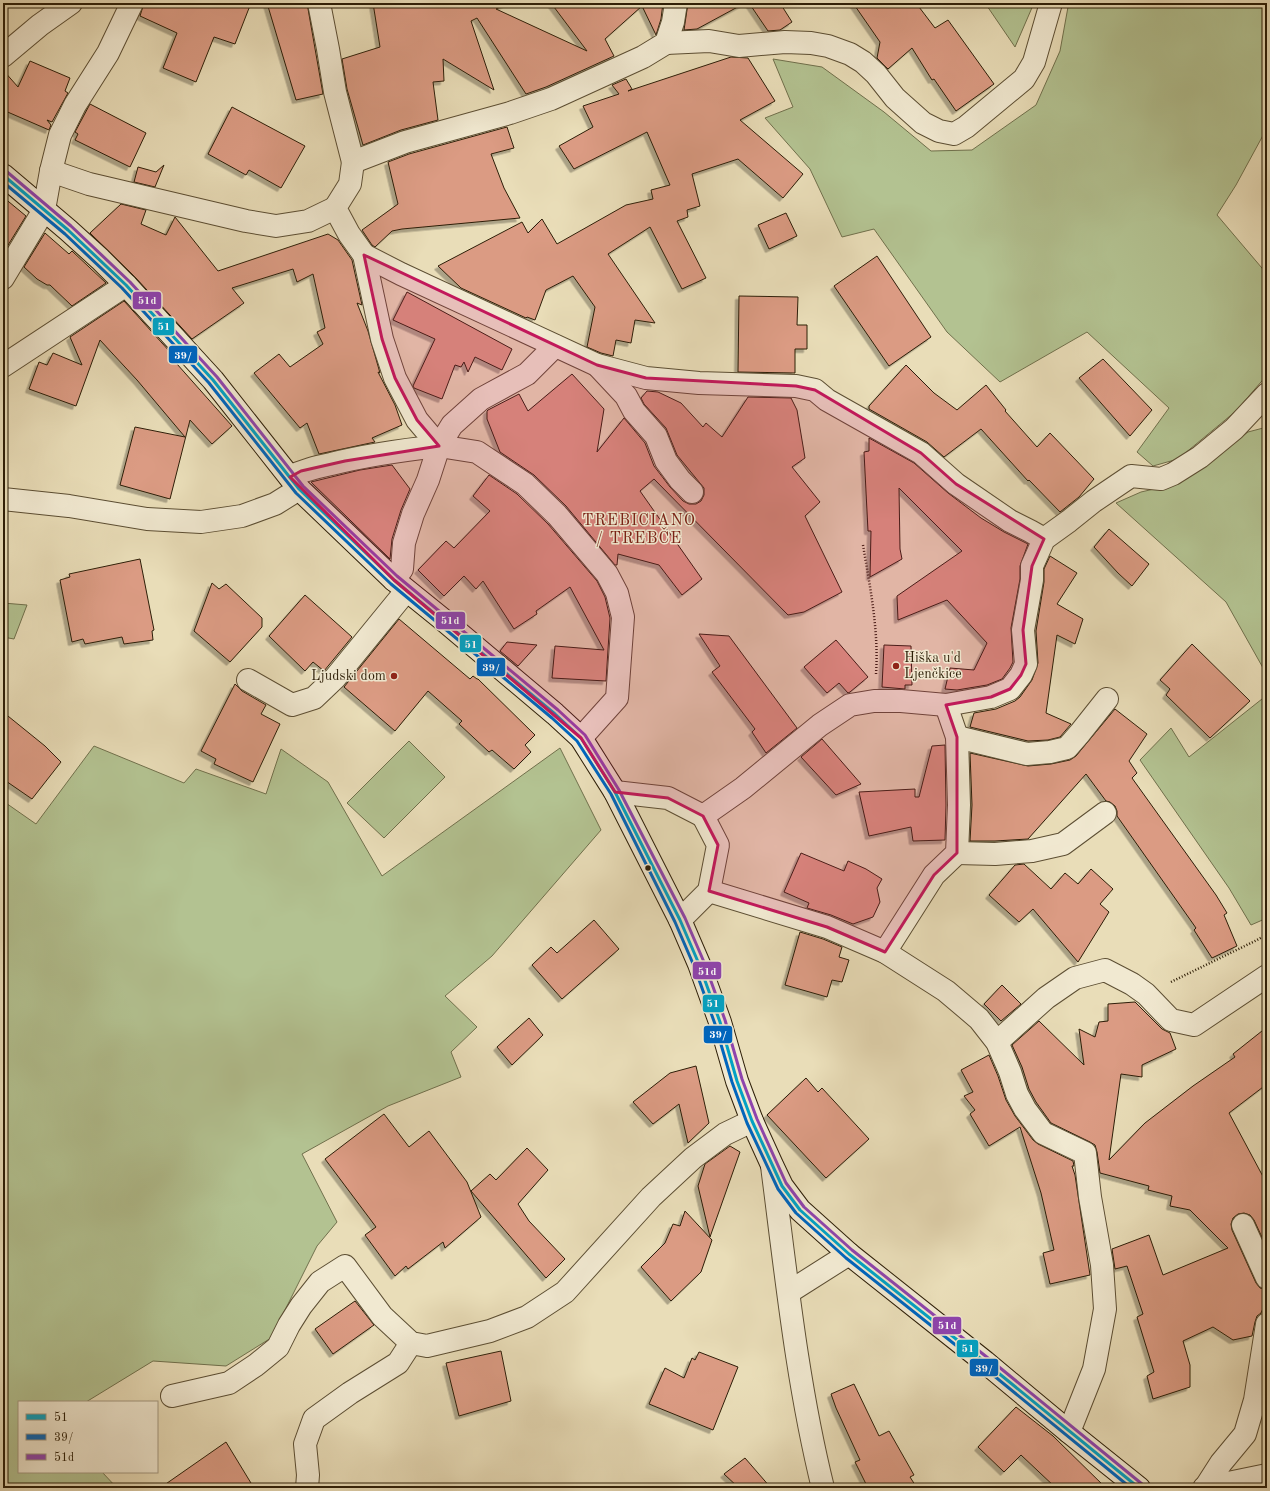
<svg xmlns="http://www.w3.org/2000/svg" width="1270" height="1491" font-family="'Old Standard TT',serif">
  <style>
    .green { fill: #b3c291; stroke: #70704c }
    .building { fill: #db9b83; stroke: #2d1e07; filter: url(#shadow) }
    .lines { fill: none; stroke-linecap: round; stroke-linejoin: round }
    .minor-casing { stroke: #5c4e33; stroke-width: 24 }
    .secondary-casing { stroke: #2d1e07; stroke-width: 24 }
    .path { stroke: #2d1e07; stroke-width: 2.5; stroke-dasharray: 1 2; stroke-linecap: butt }
    .minor { stroke: #f1e9d1; stroke-width: 22 }
    .secondary { stroke: #f1e9d1; stroke-width: 22 }
    .bus-1-casing { stroke: #f1e9d1; stroke-width: 6 }
    .bus-2-casing { stroke: #f1e9d1; stroke-width: 6 }
    .bus-3-casing { stroke: #f1e9d1; stroke-width: 6 }
    .bus-1 { stroke: #02a2c4; stroke-width: 3 }
    .bus-2 { stroke: #0065bd; stroke-width: 3 }
    .bus-3 { stroke: #8e44ad; stroke-width: 3 }
    .marked { fill: #c2185b; fill-opacity: 0.2; stroke: #c2185b; stroke-width: 3; stroke-linejoin: round }
    .poi-dot { fill: #8f2418; stroke: #f1e9d1; stroke-width: 1.5 }
    .bus-dot { fill: #2d1e07; stroke: #f1e9d1; stroke-width: 1.5 }
    .labels { text-anchor: middle; dominant-baseline: central; stroke-width: 3; stroke-linejoin: round; paint-order: stroke }
    .poi-label { font-size: 14px; fill: #2d1e07; stroke: #f1e9d1; text-anchor: start }
    .quarter-label { font-size: 16px; letter-spacing: 1px; fill: #7a1f14; stroke: #f1e9d1 }
    .line-badge { stroke: #f1e9d1; stroke-width: 1.5 }
    .badge-label { font-size: 11px; text-anchor: middle; font-weight: bold; fill: #fff }
  </style>
  <defs>
    <filter id="shadow"><feDropShadow dx="-3.5" dy="3.5" stdDeviation="0" flood-color="#0004"/></filter>
  </defs>
  <rect width="100%" height="100%" fill="#e9ddb8"/>
  <filter id="stains"><feTurbulence type="fractalNoise" baseFrequency=".005" numOctaves="4"/><feColorMatrix values="0 0 0 0 .2 0 0 0 0 .09 0 0 0 0 .02 0 0 0 .5 -.17"/></filter>
  <radialGradient id="worn" r=".72"><stop offset=".6" stop-color="#630" stop-opacity="0"/><stop offset="1" stop-color="#630" stop-opacity=".3"/></radialGradient>
  <g class="green">
    <path d="M985 3H1034L1015 47Z"/>
    <path d="M1075 3H1267V128L1236 185 1217 215 1267 274V375L1236 411 1178 459 1153 466 1137 452 1169 408 1087 332 1000 382 947 332 874 229 842 237 810 169 765 118 793 107 773 59 822 67 884 112 931 151 972 150 1036 105 1060 51 1068 7Z"/>
    <path d="M1267 427V675L1226 602 1116 503 1141 492 1180 483 1248 432Z"/>
    <path d="M3 603 27 605 14 639 3 637Z"/>
    <path d="M1267 695V918L1251 925 1229 888 1140 760 1171 728 1189 757Z"/>
    <path d="M409 741 445 777 384 838 347 803Z"/>
    <path d="M94 746 184 783 196 769 266 794 281 749 328 782 382 876 560 748 601 830 492 956 445 996 477 1027 451 1052 461 1077 388 1106 302 1154 337 1222 317 1246 271 1338 226 1366 153 1361 86 1402H19V1472H102L117 1488H3V801L36 824Z"/>
  </g>
  <g class="building">
    <path d="M144 3H251L235 44 214 37 196 82 163 68 177 33 140 16Z"/>
    <path d="M267 3H307L323 94 296 100Z"/>
    <path d="M373 3H508L496 9 587 51 551 3H663L661 19 656 35 642 6 605 39 614 56 546 87 526 94 477 18 471 21 494 90 443 59 444 81 433 82 438 120 401 130 363 145 347 89 342 59 380 47Z"/>
    <path d="M688 3H745L697 29 684 30Z"/>
    <path d="M749 3H780L792 22 780 30 768 31Z"/>
    <path d="M853 3H916L935 28 948 20 994 84 956 111 934 79 932 80 912 48 888 69 877 58 880 42Z"/>
    <path d="M731 57 748 58 775 101 740 120 803 174 783 198 738 159 692 174 700 206 687 210 688 217 677 221 706 278 682 289 650 227 608 254 655 323 635 320 631 343 616 340 613 356 601 353 587 347 595 307 573 276 546 290 535 320 527 317 526 318 461 288 438 266 522 222 528 233 542 219 557 244 626 205 653 199 651 190 670 185 647 132 574 169 559 146 593 127 583 106 619 94 612 85 626 79 632 89 628 91Z"/>
    <path d="M30 61 70 78 65 91 68 93 52 122 47 120 51 125 49 130 3 110V70L18 87Z"/>
    <path d="M90 104 146 133 130 167 75 140 78 134 75 132Z"/>
    <path d="M232 107 305 146 281 188 249 170 246 175 208 154Z"/>
    <path d="M507 127 514 148 491 154 504 188 520 218 402 229 392 231 375 247 372 245 362 230 398 204 388 162 409 154Z"/>
    <path d="M164 165 155 187 134 182 138 167 156 172Z"/>
    <path d="M3 197 26 216 5 250 3 247Z"/>
    <path d="M121 204 146 210 141 224 166 235 175 217 218 271 328 234 338 240 352 260 362 305 357 303 368 331 380 373 378 372 395 405 402 425 372 438 375 442 319 454 307 423 300 428 254 373 279 354 290 367 323 344 317 332 325 328 313 274 297 282 293 269 232 288 244 303 192 339 135 277 90 233Z"/>
    <path d="M786 213 797 236 769 249 758 225Z"/>
    <path d="M45 233 69 254 72 251 106 283 72 306 50 285H47L37 279 24 267Z"/>
    <path d="M877 256 931 337 889 366 834 286Z"/>
    <path d="M407 292 512 349 502 370 475 357 468 372 464 362 461 367 455 365 442 399 414 388 413 386 435 339 393 320Z"/>
    <path d="M739 296 798 297 797 325H807V349H795V373L738 372Z"/>
    <path d="M124 301 171 353 169 355 232 426 212 444 190 420 170 499 120 485 135 427 185 437 137 380 100 340 76 406 29 389 39 362 47 365 53 353 82 365 70 337Z"/>
    <path d="M1103 359 1152 410 1130 436 1079 378Z"/>
    <path d="M906 365 934 393 957 410 986 385 1006 410 1005 411 1037 447 1050 433 1094 479 1079 497 1060 512 1029 480 1028 481 981 429 944 457 927 442 869 409V406Z"/>
    <path d="M572 374 604 409 597 452 624 418 645 443 654 466 670 487 683 501 689 504H696L701 501 704 495V488L677 455 666 428 644 404 641 398 647 391 658 392 681 403 703 427 706 423 722 437 748 397 791 398 797 410 805 458 792 467 820 502 805 516 842 592 804 612 788 615 654 479 640 491 702 579 682 595 659 565 618 554 617 565H615L566 506 534 475 500 452 487 419V411L488 410 519 394 528 411Z"/>
    <path d="M869 438 914 463 948 493 981 518 1004 532 1028 544 1020 566V579L1011 628 1013 662 1010 668 1002 679 987 685 957 690 945 689 950 668 974 670 987 643 947 600 898 620 897 596 962 551 899 488 900 549 902 559 870 577 871 531H868L864 452 869 451Z"/>
    <path d="M392 465 410 489 401 510 392 539 390 559 311 482 360 470Z"/>
    <path d="M489 475 517 494 548 524 597 581 605 597 610 618 606 681 552 678 555 646 604 650 570 587 536 611 537 614 514 629 483 581 476 589 464 576 444 596 418 570 446 541 454 548 490 511 473 496Z"/>
    <path d="M1109 529 1149 564 1132 586 1118 573 1094 547Z"/>
    <path d="M1050 556 1077 573 1057 604 1083 619 1075 644 1057 635 1046 713 1071 724 1060 737 1048 740 1028 741 970 727 974 713 996 709 1015 701 1020 697 1032 680 1038 663 1036 631 1044 582V569Z"/>
    <path d="M140 559 154 630 152 631 153 640 124 644 122 637 85 644 83 639 72 642 60 580 70 577 69 574Z"/>
    <path d="M212 583 219 589 226 584 262 618V627L230 662 194 631Z"/>
    <path d="M305 595 352 637 324 671 313 662 305 671 269 636Z"/>
    <path d="M399 619 470 679 473 676 477 679H478L535 735 525 745 531 752 514 769 492 750 489 752 459 724 462 721 428 691 395 731 344 687Z"/>
    <path d="M699 634 729 636 797 728 766 753 752 732 755 729 712 672 720 666Z"/>
    <path d="M836 640 868 677 850 692 848 693 839 683 827 693 804 667Z"/>
    <path d="M507 642 537 645 518 666 500 651Z"/>
    <path d="M1192 644 1250 701 1210 738 1166 695 1170 689 1160 680Z"/>
    <path d="M884 645 911 646 912 685H905V689L882 687Z"/>
    <path d="M235 684 242 691 266 705 261 714 280 724 253 782 214 764 216 759 201 751Z"/>
    <path d="M1115 709 1147 734 1129 761 1137 773 1132 778 1216 895 1227 913 1224 915 1237 946 1212 958 1194 930 1196 928 1117 816V811L1115 806 1110 802 1106 801 1086 774 1028 839 995 841H970L972 805 970 753 1028 766 1051 764 1070 760 1076 756Z"/>
    <path d="M3 712 45 746 61 762 32 799 3 779Z"/>
    <path d="M822 739 861 784 836 795 801 757Z"/>
    <path d="M945 745 946 805 945 840 913 841 911 827 869 836 859 792 915 789V797H919L932 746Z"/>
    <path d="M801 853 844 871 848 861 866 869 882 879 877 888 880 902 873 917 853 924 831 915 807 908 809 903 784 892Z"/>
    <path d="M1024 864 1051 889 1065 873 1078 884 1091 869 1113 889 1100 904 1109 912 1078 962 1033 909 1019 922 989 895 1015 865Z"/>
    <path d="M594 920 619 949 562 999 532 965 551 947 557 953Z"/>
    <path d="M800 932 823 939 842 947 839 957 849 960 842 982 832 980 827 997 785 985Z"/>
    <path d="M1002 985 1021 1004 1001 1021 984 1004Z"/>
    <path d="M1135 1002 1162 1029 1170 1033 1176 1049 1142 1065V1077L1121 1074 1109 1160 1145 1123 1193 1086 1235 1057 1233 1054 1267 1027V1084L1229 1113 1267 1184V1248L1254 1220 1250 1215 1244 1213 1238 1214 1233 1218 1231 1224 1232 1230 1256 1283 1260 1288 1267 1290V1299L1261 1313 1257 1316 1255 1322 1252 1336 1233 1340 1213 1327 1183 1341 1190 1365V1387L1153 1399 1147 1376 1154 1372 1137 1317 1143 1314 1127 1266 1115 1269 1112 1249 1149 1235 1163 1275 1228 1248 1190 1210 1170 1206 1172 1196 1148 1190 1149 1186 1100 1173 1097 1152 1095 1145 1090 1142 1051 1123 1036 1102 1029 1089 1022 1067 1012 1045 1039 1021 1084 1065 1079 1029 1095 1037 1099 1022 1108 1021V1004Z"/>
    <path d="M529 1018 543 1035 512 1065 497 1047Z"/>
    <path d="M989 1055 998 1076 1006 1100 1015 1116 1033 1140 1038 1144 1073 1161 1074 1166H1072L1075 1175 1090 1275 1050 1284 1043 1253 1054 1250 1041 1193 1020 1127 989 1146 970 1114 975 1110 964 1096 973 1092 961 1070Z"/>
    <path d="M696 1066 709 1123 688 1143 679 1104 653 1124 633 1102 670 1073Z"/>
    <path d="M806 1078 818 1092 822 1088 869 1139 826 1178 767 1115Z"/>
    <path d="M384 1114 409 1147 429 1131 467 1182 481 1217 445 1248 443 1242 408 1269 406 1266 395 1276 365 1235 376 1227 325 1159Z"/>
    <path d="M730 1146 740 1152 710 1237 698 1186 705 1164Z"/>
    <path d="M527 1148 548 1170 518 1204 529 1221 565 1259 546 1278 471 1191 490 1174 496 1180Z"/>
    <path d="M685 1211 712 1240 701 1272 671 1301 641 1267 665 1243 673 1224 680 1226Z"/>
    <path d="M355 1301 374 1325 333 1354 315 1329Z"/>
    <path d="M501 1351 511 1401 459 1416 446 1363Z"/>
    <path d="M699 1352 738 1367 713 1430 649 1404 665 1368 684 1378 692 1358 695 1360Z"/>
    <path d="M854 1384 879 1436 889 1431 914 1475 910 1477 917 1488H868L855 1462 860 1460 836 1408 831 1394Z"/>
    <path d="M1016 1407 1053 1436 1106 1488H1056L1021 1455 1004 1472 978 1447Z"/>
    <path d="M226 1442 254 1488H160Z"/>
    <path d="M745 1458 771 1488H739L724 1474Z"/>
  </g>
  <g class="lines">
    <g class="minor-casing">
      <g id="minor">
        <path d="M319 3 328 49 335 92 353 162"/>
        <path d="M666 43 709 41 739 46 785 42 811 43 828 46 850 54 863 62 876 74 895 98 923 123 939 131 954 134 966 127 1024 79 1034 62 1051 3"/>
        <path d="M3 56 40 25 71 3"/>
        <path d="M51 171 89 184 246 221 276 226 308 221 335 208"/>
        <path d="M364 255 401 274 597 365 646 378 699 383 796 386 815 390 827 400 921 453 956 484 1010 521 1030 531 1044 539"/>
        <path d="M3 278 44 210 51 171 60 135 75 105 108 53 132 3"/>
        <path d="M597 365 626 396 634 411 656 436 666 461 680 480 692 492"/>
        <path d="M3 366 126 285"/>
        <path d="M290 477C303 470 317 467 331 464 367 455 403 450 439 446"/>
        <path d="M3 499 69 506 147 519 201 522 242 516 275 504 299 489"/>
        <path d="M394 580 402 569 404 543 413 514 428 480 439 446 452 425 481 399 527 374 555 346"/>
        <path d="M248 680 292 705 314 698 335 678 406 591"/>
        <path d="M957 737 1027 754 1050 752 1067 748 1080 733 1107 699"/>
        <path d="M581 738 617 698 623 617 617 593 607 574 557 515 525 484 477 452 439 446 417 420 395 378 382 339 364 255 349 234 335 208 350 184 353 162 405 142 510 113 551 99 643 57 666 43 673 22 676 3"/>
        <path d="M615 792 668 798 703 816 743 788 820 725 850 705 874 701H901L946 705 991 697 1010 689 1021 675 1026 664 1023 630 1032 580V566L1044 539 1069 521 1094 501 1131 476 1161 479 1173 474 1200 457 1234 429 1267 394"/>
        <path d="M957 853 995 854 1032 851 1063 844 1105 813"/>
        <path d="M709 891 827 927 885 952 946 991 979 1019 997 1042 1010 1072 1017 1094 1025 1109 1043 1133 1085 1153 1090 1197 1102 1265 1105 1309 1094 1369 1069 1432"/>
        <path d="M680 920 709 891 718 845 703 816"/>
        <path d="M885 952 934 875 957 853 959 805 957 737 946 705"/>
        <path d="M997 1042 1046 998 1075 978 1105 970 1132 984 1146 994 1171 1020 1194 1025 1267 976"/>
        <path d="M772 1166C786 1274 797 1383 823 1488"/>
        <path d="M1243 1225 1267 1278"/>
        <path d="M789 1292 849 1254"/>
        <path d="M172 1396 229 1383 256 1365 278 1347 289 1325 301 1306 320 1282 345 1266 382 1316 411 1343 427 1346 490 1331 527 1317 565 1292 651 1197 693 1158 725 1134 752 1121"/>
        <path d="M307 1488 308 1475 305 1444 314 1419 350 1393 398 1363 411 1343"/>
        <path d="M1204 1488 1267 1475"/>
        <path d="M1205 1488 1221 1463 1245 1434 1255 1400 1267 1324"/>
      </g>
    </g>
    <g class="secondary-casing">
      <path id="secondary" d="M3 175 68 230 100 259 126 285 213 380 299 489 394 580 441 618 555 714 581 738 615 792 680 920 699 964 720 1022 737 1081 752 1121 772 1165 782 1186 800 1210 849 1254 985 1362 1069 1432 1139 1488"/>
    </g>
    <g class="path">
      <path d="M1267 206 1266 217V244L1267 247"/>
      <path d="M863 545C870 587 879 631 876 674"/>
      <path d="M1171 982 1257 940 1267 934"/>
    </g>
    <use href="#minor" class="minor"/>
    <use href="#secondary" class="secondary"/>
    <g class="bus-1-casing">
      <path id="bus-1" d="M3 175 68 230 126 285 213 380 299 489 394 580 555 714 581 738 615 792 680 920 699 964 720 1022 737 1081 752 1121 782 1186 800 1210 849 1254 985 1362 1139 1488"/>
    </g>
    <g class="bus-2-casing">
      <path id="bus-2" d="M3 182 65 234 122 288 209 383 296 493 391 584 552 718 577 741 611 794 675 922 694 966 715 1024 732 1082 747 1123 778 1189 796 1213 846 1258 982 1366 1131 1488"/>
    </g>
    <g class="bus-3-casing">
      <path id="bus-3" d="M6 171 71 226 130 282 217 377 303 486 397 576 558 710 585 735 619 790 685 918 704 962 725 1020 742 1079 757 1119 786 1183 804 1207 852 1250 988 1358 1142 1484"/>
    </g>
    <use href="#bus-1" class="bus-1"/>
    <use href="#bus-2" class="bus-2"/>
    <use href="#bus-3" class="bus-3"/>
  </g>
  <path class="marked" d="M364 255 597 365 646 378 796 386 815 390 921 453 956 484 1044 539 1032 566 1023 630 1026 664 1021 675 1010 689 991 697 946 705 957 737V853L934 875 885 952 827 927 709 891 718 845 703 816 668 798 615 792 581 738 394 580 290 477 301 471 345 461 439 446 417 420 395 378 382 339Z"/>
  <g class="poi-dot">
    <circle cx="896" cy="666" r="4"/>
    <circle cx="394" cy="676" r="4"/>
  </g>
  <circle class="bus-dot" cx="648" cy="868" r="3.5"/>
  <g class="labels">
    <g class="poi-label">
      <text x="904" y="658">Hiška u'd<tspan x="904" dy="16">Ljenčkice</tspan></text>
      <text x="386" y="676" text-anchor="end">Ljudski dom</text>
    </g>
    <g class="quarter-label">
      <text x="639" y="521">TREBICIANO<tspan x="639" dy="18">/ TREBČE</tspan></text>
    </g>
  </g>
  <g class="line-badge">
    <rect x="132" y="291" width="30" height="19" rx="4" fill="#8e44ad"/>
    <rect x="152" y="317" width="23" height="19" rx="4" fill="#02a2c4"/>
    <rect x="168" y="345" width="30" height="19" rx="4" fill="#0065bd"/>
    <rect x="435" y="611" width="31" height="19" rx="4" fill="#8e44ad"/>
    <rect x="459" y="634" width="23" height="19" rx="4" fill="#02a2c4"/>
    <rect x="476" y="657" width="30" height="20" rx="4" fill="#0065bd"/>
    <rect x="692" y="961" width="30" height="19" rx="4" fill="#8e44ad"/>
    <rect x="702" y="994" width="23" height="19" rx="4" fill="#02a2c4"/>
    <rect x="703" y="1025" width="30" height="19" rx="4" fill="#0065bd"/>
    <rect x="932" y="1316" width="30" height="19" rx="4" fill="#8e44ad"/>
    <rect x="956" y="1339" width="23" height="19" rx="4" fill="#02a2c4"/>
    <rect x="969" y="1358" width="30" height="19" rx="4" fill="#0065bd"/>
  </g>
  <g class="badge-label">
    <text x="147" y="304">51d</text>
    <text x="164" y="330">51</text>
    <text x="183" y="359">39/</text>
    <text x="450" y="624">51d</text>
    <text x="471" y="648">51</text>
    <text x="491" y="671">39/</text>
    <text x="707" y="975">51d</text>
    <text x="713" y="1007">51</text>
    <text x="718" y="1038">39/</text>
    <text x="947" y="1329">51d</text>
    <text x="968" y="1352">51</text>
    <text x="984" y="1372">39/</text>
  </g>
  <rect width="1270" height="1491" fill="none" stroke="#e9ddb8" stroke-width="16"/>
  <rect x="4" y="4" width="1262" height="1483" fill="none" stroke="#2d1e07" stroke-width="2"/>
  <rect x="8" y="8" width="1254" height="1475" fill="none" stroke="#2d1e07"/>
  <rect x="18" y="1401" width="140" height="72" fill="#f1e9d1" stroke="#a39880"/>
  <rect x="26" y="1414" width="20" height="6" fill="#02a2c4" stroke="#a39880"/>
  <text x="54" y="1421" font-size="12" fill="#2d1e07">51</text>
  <rect x="26" y="1434" width="20" height="6" fill="#0065bd" stroke="#a39880"/>
  <text x="54" y="1441" font-size="12" fill="#2d1e07">39/</text>
  <rect x="26" y="1454" width="20" height="6" fill="#8e44ad" stroke="#a39880"/>
  <text x="54" y="1461" font-size="12" fill="#2d1e07">51d</text>
  <rect width="100%" height="100%" filter="url(#stains)"/>
  <rect width="100%" height="100%" fill="url(#worn)"/>
</svg>
